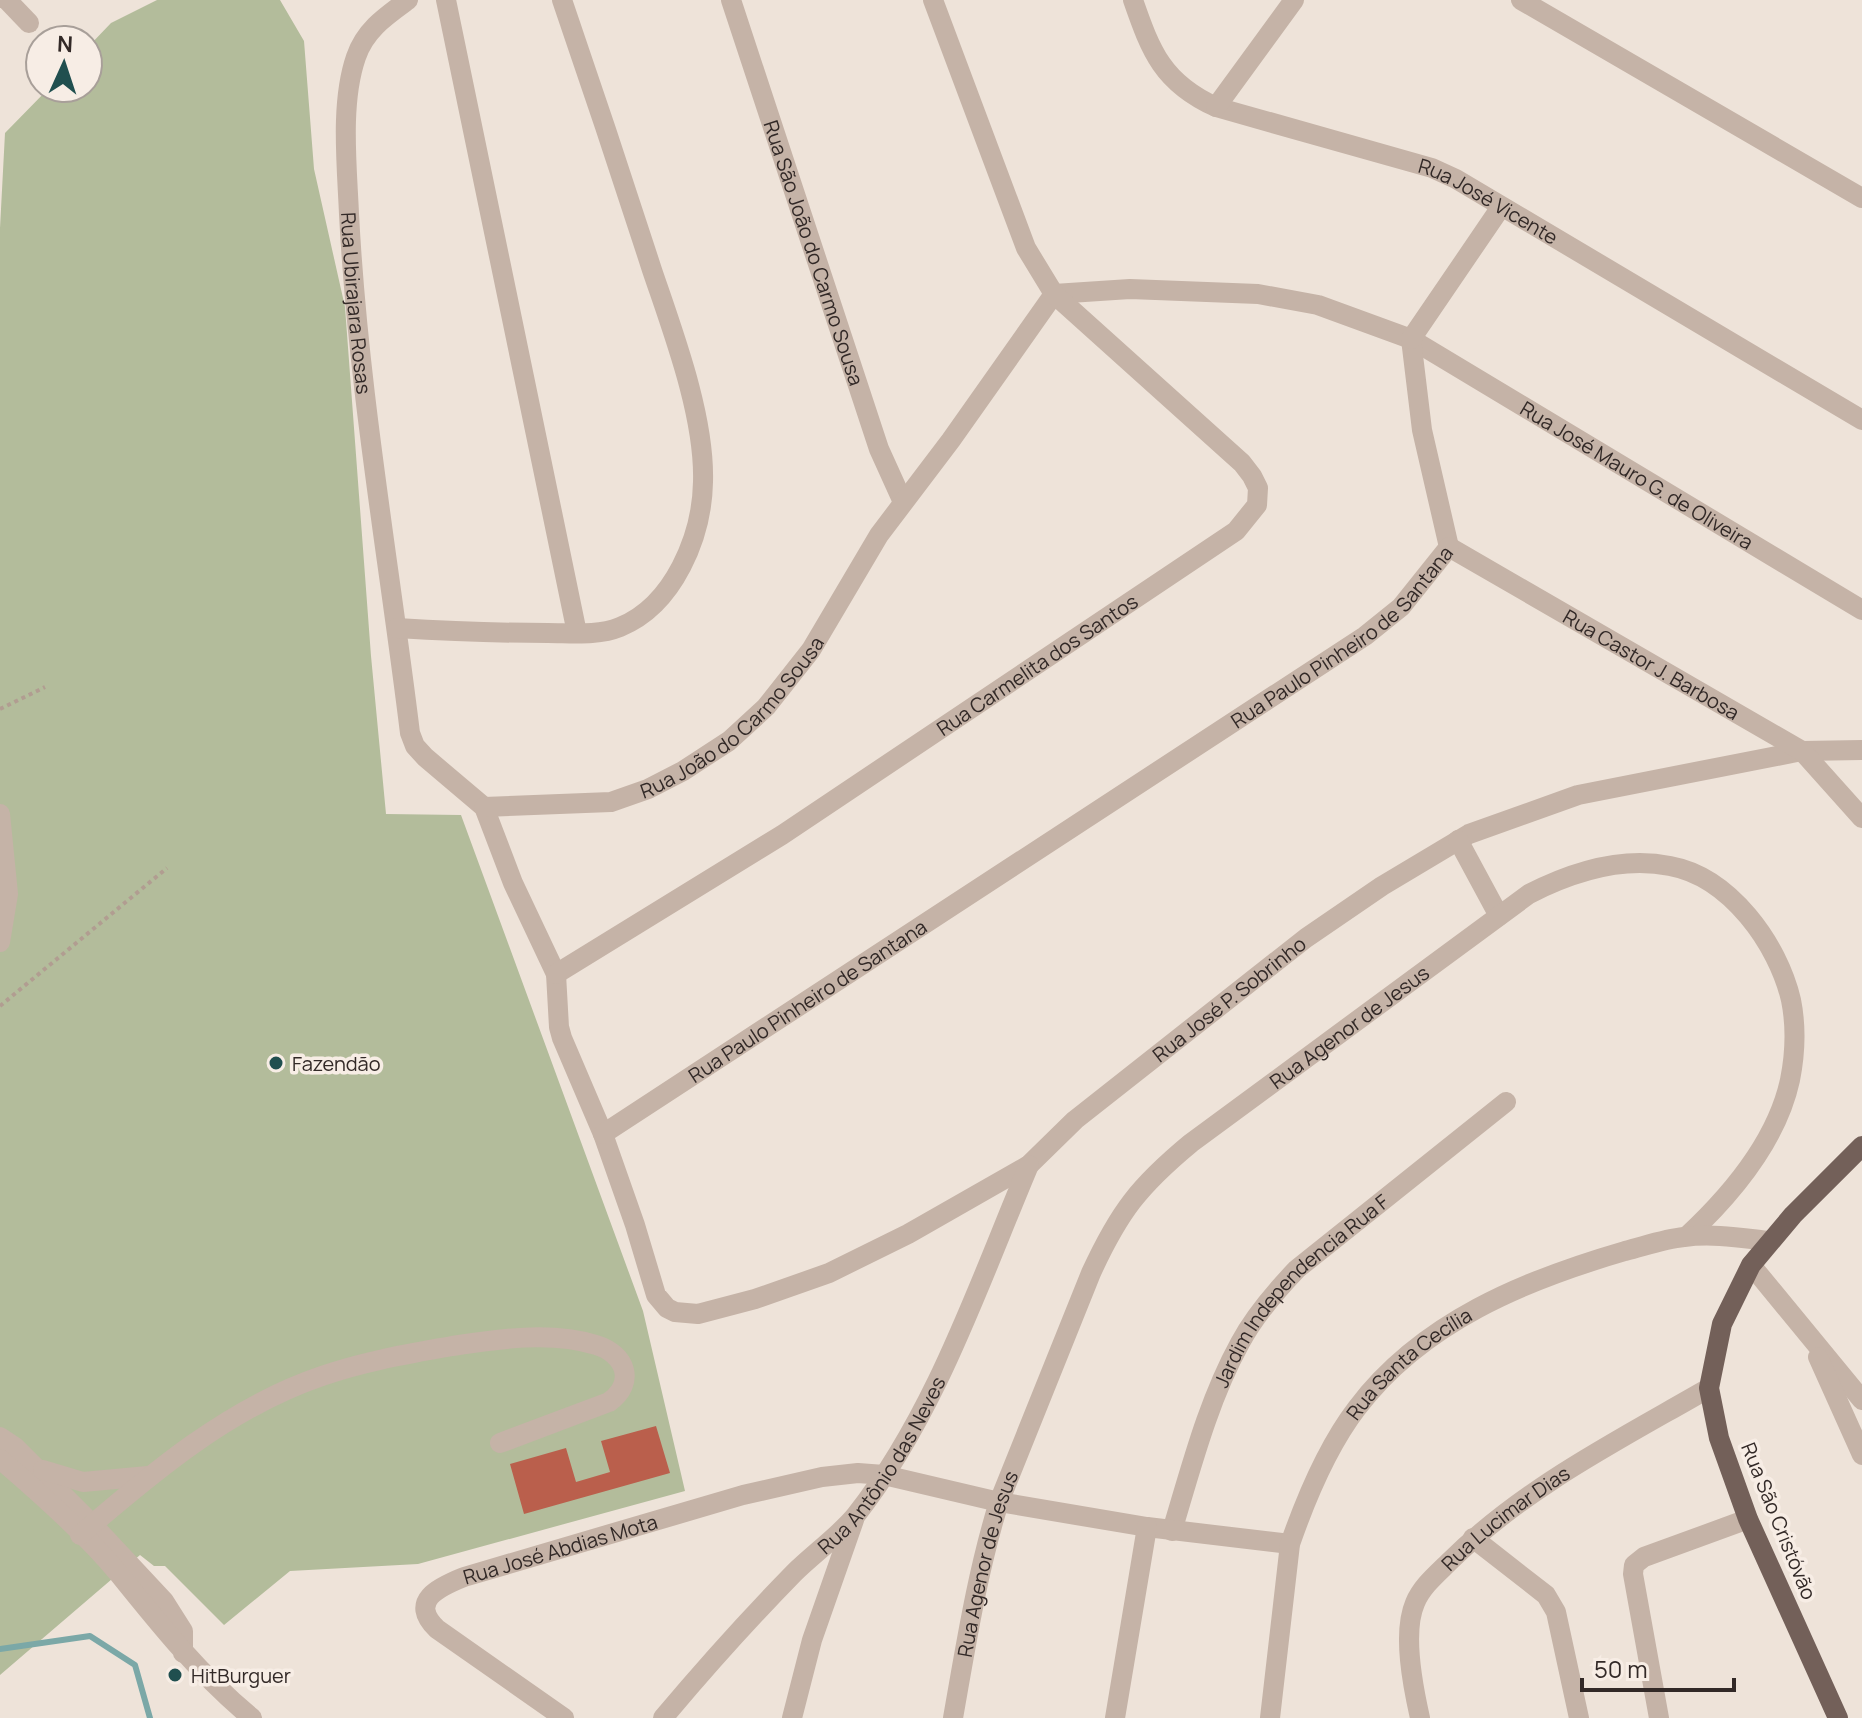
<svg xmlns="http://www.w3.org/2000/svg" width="1862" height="1718" font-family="Manrope,sans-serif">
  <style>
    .green { fill: #b3bc9b }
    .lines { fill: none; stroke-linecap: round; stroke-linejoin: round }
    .stream { stroke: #7ba8a7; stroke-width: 6 }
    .building { fill: #ba5f4c }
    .path { stroke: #b19d91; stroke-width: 4; stroke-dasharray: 4 4; stroke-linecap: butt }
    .minor { stroke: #c5b3a7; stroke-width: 20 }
    .major { stroke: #736059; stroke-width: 20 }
    .poi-dot { fill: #204f4f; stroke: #f7ede5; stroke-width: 3 }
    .labels { text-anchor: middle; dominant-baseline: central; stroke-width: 7; stroke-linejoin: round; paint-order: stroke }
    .street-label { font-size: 20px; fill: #322927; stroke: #f7ede5 }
    .poi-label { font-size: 20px; fill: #322927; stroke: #f7ede5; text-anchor: start }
  </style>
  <rect width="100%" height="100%" fill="#eee3d9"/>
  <path class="green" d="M157 0H280L304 41 314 169 345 307 371 656 386 814 461 815 643 1311 685 1491 418 1564 290 1571 224 1625 165 1566H154L140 1555 0 1675V228L5 133 49 88H88V47L111 23Z"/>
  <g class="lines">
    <path class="stream" d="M0 1649 90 1636 135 1665 150 1718"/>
  </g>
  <path class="building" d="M656 1426 670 1473 524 1514 510 1464 566 1448 576 1482 610 1472 601 1441Z"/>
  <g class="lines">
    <g class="path">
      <path d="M0 709 45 687"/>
      <path d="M0 1006 167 868"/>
    </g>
    <g class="minor">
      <path d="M7 0 29 23"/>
      <path id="s1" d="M408 0C386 16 365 30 356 57 340 103 347 166 349 214 358 388 389 561 410 733L415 746 425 757 484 807 513 883 556 974 559 1027 562 1038 603 1134 635 1225 656 1295 667 1308 675 1312 698 1314 755 1299 829 1273 908 1234 1029 1165 1075 1120 1306 938 1382 886 1469 834 1578 795 1802 751 1862 750"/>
      <path d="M446 0 577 633"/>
      <path id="s2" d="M731 0 879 449 903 502"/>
      <path id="s3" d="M1133 0C1151 52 1163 83 1216 107L1432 168 1456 179 1862 420"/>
      <path d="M1521 0 1862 198"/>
      <path d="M1216 107 1294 0"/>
      <path id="s4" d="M1054 294 1130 289 1258 294 1318 305 1411 339 1862 610"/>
      <path d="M1411 339 1422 430 1449 547"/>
      <path d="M1411 339 1501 207"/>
      <path id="s5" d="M1449 547 1802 751 1862 818"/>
      <path d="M397 628C447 631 498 633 548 633 572 633 598 636 620 627 674 605 702 536 703 482 705 416 673 332 652 270 623 180 593 90 562 0"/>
      <path id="s6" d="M484 807 611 802 648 789 683 771 729 741 766 707 811 650 879 535 951 440 1054 294"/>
      <path d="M0 814 8 894 0 942"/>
      <path d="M1458 840 1499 916"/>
      <path id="s7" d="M556 974 782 835 1236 531 1257 505 1258 488 1252 476 1242 463 1054 294 1026 248 933 0"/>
      <path id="s8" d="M603 1134 1365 636 1401 607 1449 547"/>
      <path d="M1751 1265 1862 1400"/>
      <path d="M1818 1357 1862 1455"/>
      <path d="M0 1437 15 1447 92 1524 164 1601 183 1631V1653"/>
      <path d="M0 1459C40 1493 85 1533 119 1574 160 1625 201 1676 252 1718"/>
      <path d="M43 1470 83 1482 148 1476"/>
      <path id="s9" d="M1172 1531C1191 1468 1208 1401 1240 1343 1255 1315 1275 1292 1297 1269L1506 1102"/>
      <path d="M80 1535C153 1472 230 1407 322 1376 365 1361 408 1354 452 1346 498 1339 551 1331 596 1345 626 1354 636 1383 609 1402L500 1443"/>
      <path d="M1473 1538 1546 1595 1556 1612 1579 1718"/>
      <path id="s10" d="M564 1718 437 1629C408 1601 439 1587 464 1577L743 1495 822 1477 858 1473 884 1475 999 1502 1147 1527 1290 1544"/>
      <path id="s11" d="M663 1718C705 1668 749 1619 794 1573 812 1555 842 1533 856 1515 936 1413 979 1283 1029 1165"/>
      <path d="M792 1718 812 1640 854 1520"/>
      <path id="s12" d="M953 1718C966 1645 977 1573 999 1502L1091 1273C1119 1212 1139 1186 1191 1143L1529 894C1572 872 1621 856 1670 866 1730 877 1778 944 1791 1000 1796 1025 1795 1055 1790 1080 1777 1140 1731 1195 1687 1236"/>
      <path d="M1115 1718 1147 1527"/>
      <path id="s13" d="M1270 1718 1290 1544C1306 1498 1327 1447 1357 1408 1422 1322 1525 1280 1625 1251 1645 1246 1664 1239 1684 1237 1712 1233 1742 1238 1769 1241"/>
      <path id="s14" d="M1420 1718C1413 1687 1402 1633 1415 1603 1422 1586 1437 1574 1450 1561 1525 1487 1619 1440 1709 1388"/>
      <path d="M1659 1718 1633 1574 1634 1565 1644 1557 1748 1519"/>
    </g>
    <path class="major" d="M1838 1718 1748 1519 1719 1438 1709 1388 1722 1324 1751 1265 1793 1215 1862 1146"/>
  </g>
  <g class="poi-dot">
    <circle cx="276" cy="1063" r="8"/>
    <circle cx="175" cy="1675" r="8"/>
  </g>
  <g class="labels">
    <g class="street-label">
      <text stroke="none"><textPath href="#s3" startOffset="430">Rua José Vicente</textPath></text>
      <text stroke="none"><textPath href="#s2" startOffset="266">Rua São João do Carmo Sousa</textPath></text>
      <text stroke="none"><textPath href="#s1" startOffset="326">Rua Ubirajara Rosas</textPath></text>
      <text stroke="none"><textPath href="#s4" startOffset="628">Rua José Mauro G. de Oliveira</textPath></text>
      <text stroke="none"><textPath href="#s8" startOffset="892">Rua Paulo Pinheiro de Santana</textPath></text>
      <text stroke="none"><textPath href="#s5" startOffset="234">Rua Castor J. Barbosa</textPath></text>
      <text stroke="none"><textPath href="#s7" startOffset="572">Rua Carmelita dos Santos</textPath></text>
      <text stroke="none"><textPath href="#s6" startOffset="278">Rua João do Carmo Sousa</textPath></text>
      <text stroke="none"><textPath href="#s1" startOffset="2060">Rua José P. Sobrinho</textPath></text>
      <text stroke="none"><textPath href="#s8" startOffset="244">Rua Paulo Pinheiro de Santana</textPath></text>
      <text stroke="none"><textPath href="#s12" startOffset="830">Rua Agenor de Jesus</textPath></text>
      <text stroke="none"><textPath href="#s9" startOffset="280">Jardim Independencia Rua F</textPath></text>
      <text stroke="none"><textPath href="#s13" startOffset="396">Rua Santa Cecília</textPath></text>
      <text stroke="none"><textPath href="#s11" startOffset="336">Rua Antônio das Neves</textPath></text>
      <text stroke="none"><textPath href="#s14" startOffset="242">Rua Lucimar Dias</textPath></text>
      <text transform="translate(1779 1521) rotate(68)">Rua São Cristóvão</text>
      <text stroke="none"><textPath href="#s10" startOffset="332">Rua José Abdias Mota</textPath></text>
      <text stroke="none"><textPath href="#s12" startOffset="158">Rua Agenor de Jesus</textPath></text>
    </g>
    <g class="poi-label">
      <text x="292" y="1063">Fazendão</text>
      <text x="191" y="1675">HitBurguer</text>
    </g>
  </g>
  <g transform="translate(64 64) rotate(3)"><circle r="38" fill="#f7ede5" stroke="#a89f99" stroke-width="2"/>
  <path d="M0-6L14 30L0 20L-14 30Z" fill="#204f4f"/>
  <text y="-12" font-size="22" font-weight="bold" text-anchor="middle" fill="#322927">N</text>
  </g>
  <path d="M1582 1678v12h152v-12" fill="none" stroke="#322927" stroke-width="4"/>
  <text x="1594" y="1678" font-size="24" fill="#322927" stroke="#f7ede5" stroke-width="6" paint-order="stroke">50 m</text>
</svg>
